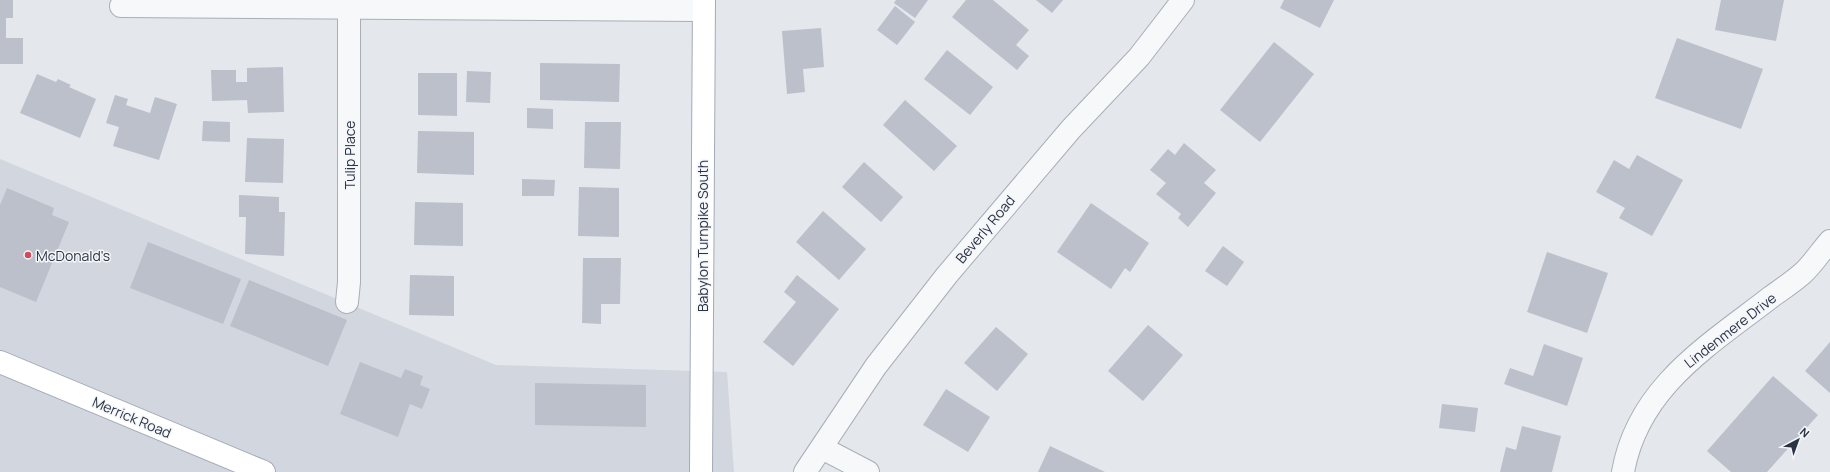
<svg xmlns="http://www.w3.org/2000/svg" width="1830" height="472" font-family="Manrope,sans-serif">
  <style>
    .built { fill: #d2d6de }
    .building { fill: #bbc0ca }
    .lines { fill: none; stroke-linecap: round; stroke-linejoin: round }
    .minor-casing { stroke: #a9aeb7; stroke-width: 24 }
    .major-casing { stroke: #a3abb8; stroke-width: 24 }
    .minor { stroke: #f7f8fa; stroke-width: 22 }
    .major { stroke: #fff; stroke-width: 22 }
    .poi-dot { fill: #d1495b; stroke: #f4f6f9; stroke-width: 1.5 }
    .labels { text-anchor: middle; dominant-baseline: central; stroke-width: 3; stroke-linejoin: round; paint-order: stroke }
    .street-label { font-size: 14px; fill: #2b3445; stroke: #f4f6f9 }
    .poi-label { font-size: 14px; fill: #2b3445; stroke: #f4f6f9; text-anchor: start }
  </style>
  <rect width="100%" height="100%" fill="#e4e7ec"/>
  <path class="built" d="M0 159 496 365 727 372 734 472H0Z"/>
  <g class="building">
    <path d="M0 0H13V18H6V38H23V64H0Z"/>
    <path d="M896 0H928L915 18 894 3Z"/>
    <path d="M966 0H993L1029 30 1016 45 1029 56 1017 70 952 17Z"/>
    <path d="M1036 0H1063L1052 13Z"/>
    <path d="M1284 0H1334L1320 28 1280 8Z"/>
    <path d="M1721 0H1784L1776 41 1715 30Z"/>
    <path d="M895 6 915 22 897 45 877 30Z"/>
    <path d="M821 28 824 67 803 69 805 92 787 94 782 31Z"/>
    <path d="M1677 38 1763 69 1741 129 1655 98Z"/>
    <path d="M1274 42 1314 74 1260 142 1220 110Z"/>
    <path d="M947 50 993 87 970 115 924 79Z"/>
    <path d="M540 63 620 64 619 102 540 100Z"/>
    <path d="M283 67 284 112 248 113 247 100 212 101 211 70H236V82H247V68Z"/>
    <path d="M467 71 491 72 490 103 466 102Z"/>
    <path d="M418 73H457V116L418 115Z"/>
    <path d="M37 74 56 82 58 79 71 85 69 87 96 99 80 138 20 113Z"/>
    <path d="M115 95 128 99 126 105 150 113 155 97 177 104 159 160 113 146 119 127 106 123Z"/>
    <path d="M905 100 957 146 934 171 883 125Z"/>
    <path d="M527 108 553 109V129L527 128Z"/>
    <path d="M203 121 230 122V142L202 141Z"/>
    <path d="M585 122H621L620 169 584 168Z"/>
    <path d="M418 131 474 132V175L417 173Z"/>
    <path d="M247 138 284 139 283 183 245 182Z"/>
    <path d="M1184 143 1216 170 1204 183 1216 193 1188 227 1178 218 1181 214 1156 194 1166 183 1150 170 1168 149 1175 155Z"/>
    <path d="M1637 155 1683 180 1652 236 1619 218 1625 208 1596 192 1614 160 1629 169Z"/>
    <path d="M864 162 903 197 881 222 842 187Z"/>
    <path d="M522 179 555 180 554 196H522Z"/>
    <path d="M579 187 619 188V237L578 236Z"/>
    <path d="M7 188 54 208 52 215 69 222 36 302 0 287V205Z"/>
    <path d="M239 195 279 197V212H285L284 256 245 254 246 217H239Z"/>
    <path d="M415 202 463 203V246L414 245Z"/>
    <path d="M1091 203 1149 243 1130 272 1125 268 1111 289 1057 252Z"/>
    <path d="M823 211 866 249 839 280 796 242Z"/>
    <path d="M148 242 241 279 223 324 130 288Z"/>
    <path d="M1223 246 1244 262 1227 286 1205 271Z"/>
    <path d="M1547 252 1608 273 1587 333 1527 312Z"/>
    <path d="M583 258H621L620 304H601V324L582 323Z"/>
    <path d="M410 275 454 276V316L409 315Z"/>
    <path d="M797 275 839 309 793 366 763 342 796 302 784 292Z"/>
    <path d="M249 280 347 320 328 366 230 326Z"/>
    <path d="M1148 325 1183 355 1143 401 1108 371Z"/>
    <path d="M996 327 1028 354 997 391 964 363Z"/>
    <path d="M1830 342V393L1805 371Z"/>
    <path d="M1544 344 1583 358 1567 406 1504 384 1510 368 1533 376Z"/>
    <path d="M360 362 401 378 405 369 423 376 420 385 430 389 422 409 410 404 398 437 340 414Z"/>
    <path d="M1773 376 1818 415 1767 472H1731L1707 451Z"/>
    <path d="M535 383 646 385V427L535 425Z"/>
    <path d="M946 389 990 417 968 452 923 425Z"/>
    <path d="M1442 404 1478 408 1475 432 1439 428Z"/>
    <path d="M1522 426 1561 436 1552 472H1500L1506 447 1516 450Z"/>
    <path d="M1050 446 1105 472H1038Z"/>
  </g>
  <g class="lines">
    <g class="minor-casing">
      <g id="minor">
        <path d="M121 6 703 10"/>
        <path d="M347 302 349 282V7"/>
        <path d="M822 448 868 472"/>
        <path d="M805 472 876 366 947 275 1071 129 1139 57 1183 0"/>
        <path d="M1623 472C1638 387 1708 346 1771 297 1782 289 1793 282 1803 273 1813 264 1821 251 1830 241"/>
      </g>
    </g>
    <g class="major-casing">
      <g id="major">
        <path d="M0 362 264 472"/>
        <path d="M701 472 704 0"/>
      </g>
    </g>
    <use href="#minor" class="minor"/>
    <use href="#major" class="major"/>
  </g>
  <circle class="poi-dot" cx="28" cy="255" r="4"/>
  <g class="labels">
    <g class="street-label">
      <text transform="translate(349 155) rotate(-90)">Tulip Place</text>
      <text transform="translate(985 229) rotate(-50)">Beverly Road</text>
      <text transform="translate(702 236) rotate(-90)">Babylon Turnpike South</text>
      <text transform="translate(1730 330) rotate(-38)">Lindenmere Drive</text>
      <text transform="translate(132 417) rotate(23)">Merrick Road</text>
    </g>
    <g class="poi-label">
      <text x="36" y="255">McDonald's</text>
    </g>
  </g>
  <g transform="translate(1798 440) rotate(41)" stroke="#f4f6f9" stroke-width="3" paint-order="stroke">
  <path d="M0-3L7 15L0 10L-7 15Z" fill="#2b3445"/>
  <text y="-6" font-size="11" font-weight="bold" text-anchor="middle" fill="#2b3445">N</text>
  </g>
</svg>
